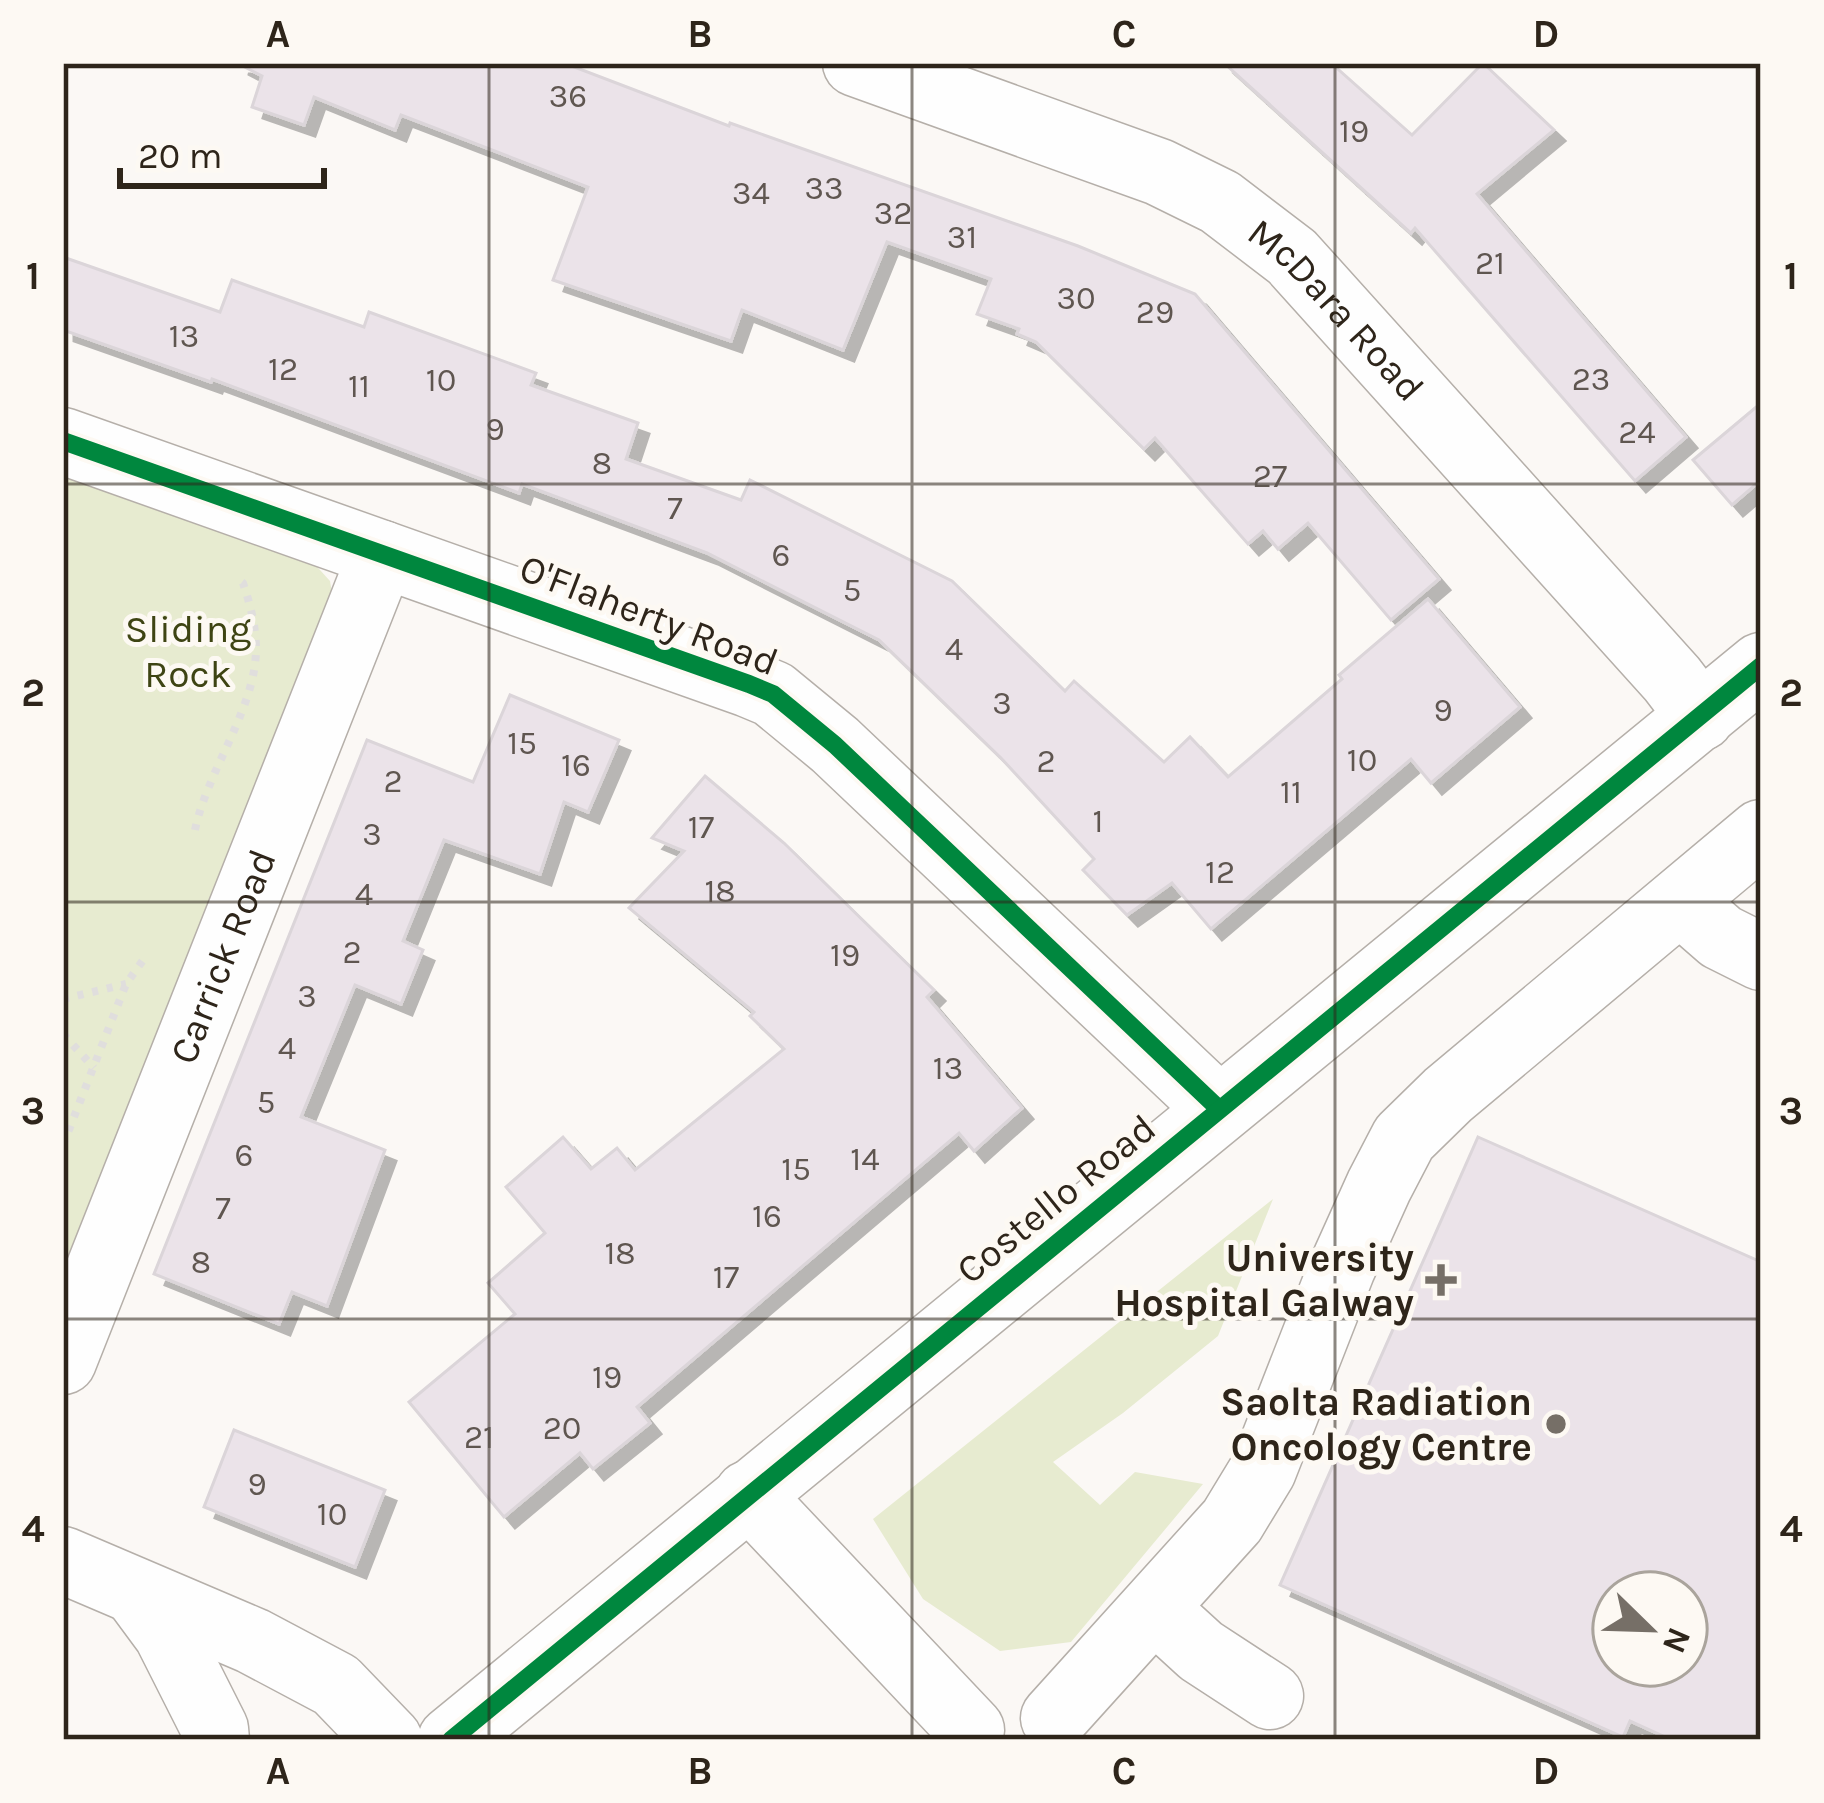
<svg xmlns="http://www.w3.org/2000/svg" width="1824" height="1803" font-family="Karla,sans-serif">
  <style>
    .green { fill: #e7ebd0 }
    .building { fill: #ebe3e9; stroke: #dbd5d9; stroke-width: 3; fill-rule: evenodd; filter: url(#shadow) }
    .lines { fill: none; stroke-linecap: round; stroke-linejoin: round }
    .minor-casing { stroke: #b5afa9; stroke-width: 69 }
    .path { stroke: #e0dedd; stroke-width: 8; stroke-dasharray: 6 9; stroke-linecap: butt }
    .minor { stroke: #fefefe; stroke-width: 66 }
    .cycleway-casing { stroke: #fdf9f3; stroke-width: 26 }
    .cycleway { stroke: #00873e; stroke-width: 18 }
    .grid { fill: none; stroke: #2e251a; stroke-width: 3; stroke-opacity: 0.55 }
    .poi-dot { fill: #766f67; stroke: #fdf9f3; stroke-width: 4.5 }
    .labels { text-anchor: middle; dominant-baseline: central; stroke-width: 10; stroke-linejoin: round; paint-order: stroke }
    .number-label { font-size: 33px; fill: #5f5650 }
    .street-label { font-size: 39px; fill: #2e251a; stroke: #fdf9f3 }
    .park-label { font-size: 39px; fill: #3e4413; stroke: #fdf9f3 }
    .poi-label { font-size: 39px; font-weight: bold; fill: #2e251a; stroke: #fdf9f3; text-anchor: end }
    .neatline { fill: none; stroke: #2e251a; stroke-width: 4.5 }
    .grid-label { font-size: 39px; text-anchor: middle; font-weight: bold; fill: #2e251a }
  </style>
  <defs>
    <filter id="shadow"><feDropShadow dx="11" dy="11" stdDeviation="0" flood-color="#0004"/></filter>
  </defs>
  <rect width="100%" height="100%" fill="#fbf8f5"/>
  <g class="green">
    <path d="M63 477 310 559 330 581 334 605 63 1283Z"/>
    <path d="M1273 1199 1218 1336 1123 1413 1053 1462 1100 1505 1135 1472 1203 1484 1071 1642 1000 1651 923 1599 873 1519Z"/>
  </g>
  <g class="building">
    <path d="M237 63H564L729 126 730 123 1078 246 1195 294 1439 579 1391 620 1308 523 1278 549 1263 531 1248 544 1155 438 1144 449 1036 342 1017 334 1019 329 977 314 991 279 887 242 843 350 742 310 731 341 553 280 588 187 401 115 395 130 314 97 304 125 252 107 262 76Z"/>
    <path d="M1224 63H1331L1412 135 1483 63 1554 130 1477 194 1686 437 1635 481 1415 228 1411 233Z"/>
    <path d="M63 257 220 312 232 280 364 327 369 312 536 373 531 385 638 423 626 459 741 500 750 480 952 581 1065 691 1074 681 1164 762 1190 737 1228 777 1342 679 1339 675 1428 599 1520 707 1431 783 1411 759 1211 929 1172 883 1127 915 1083 870 1094 859 1001 758 879 640 707 553 522 484 519 493 212 379 211 382 63 330Z"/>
    <path d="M1761 403V480L1732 505 1693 460Z"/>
    <path d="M510 695 619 740 588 812 564 802 540 874 444 840 403 941 423 950 401 1004 355 985 301 1117 385 1150 327 1306 292 1292 279 1324 154 1274 367 740 473 782Z"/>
    <path d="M705 776 784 843 934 990 927 997 1022 1108 974 1151 959 1133 637 1407 650 1423 593 1469 580 1453 504 1517 409 1402 515 1314 488 1283 545 1233 506 1187 563 1137 591 1169 617 1148 635 1170 784 1049 750 1016 754 1012 629 908 684 851 652 838Z"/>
    <path d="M1478 1137 1761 1262V1740H1672L1630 1721 1623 1737 1280 1585ZM1614 1593H1686V1665H1614Z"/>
    <path d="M234 1430 385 1490 355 1567 204 1507Z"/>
  </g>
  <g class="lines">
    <g class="minor-casing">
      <g id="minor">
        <path id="s1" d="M856 63 1159 172 1220 202 1292 257 1672 679 1701 717"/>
        <path d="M63 441 749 684 773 694 835 745 1219 1109"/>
        <path d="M1682 903 1721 937 1761 957"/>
        <path id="s2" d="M63 1361 382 554"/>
        <path d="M748 1494 971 1730"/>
        <path d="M63 1560 253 1641 336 1685 389 1740"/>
        <path d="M136 1592 167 1634 215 1729 216 1740"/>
        <path d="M1155 1609 1201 1651 1270 1696"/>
        <path d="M1054 1718 1232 1521 1263 1470 1342 1268 1379 1186 1404 1138 1448 1095 1761 833"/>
        <path d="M451 1740 1761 666"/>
      </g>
    </g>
    <g class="path">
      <path d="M195 830C207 771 256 708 256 649 256 626 250 604 243 583L238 579"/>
      <path d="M63 999 126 984"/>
      <path d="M63 1034 94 1068"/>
      <path d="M63 1145 126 984 146 956"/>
    </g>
    <use href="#minor" class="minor"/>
    <g class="cycleway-casing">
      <g id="cycleway">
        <path d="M63 441 749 684 773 694 835 745 1219 1109"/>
        <path d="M451 1740 1761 666"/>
      </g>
    </g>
    <use href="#cycleway" class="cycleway"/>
  </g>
  <path class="grid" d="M489 63V1740M912 63V1740M1335 63V1740M63 484H1761M63 902H1761M63 1319H1761"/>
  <g class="poi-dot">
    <path d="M1435 1262h12v12h12v12h-12v12h-12v-12h-12v-12h12z"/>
    <circle cx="1556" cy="1424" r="12"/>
  </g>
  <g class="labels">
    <g class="number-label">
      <text x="568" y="96">36</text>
      <text x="1354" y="131">19</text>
      <text x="824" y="188">33</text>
      <text x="751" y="193">34</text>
      <text x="893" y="213">32</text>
      <text x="962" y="237">31</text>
      <text x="1490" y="263">21</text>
      <text x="1076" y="298">30</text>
      <text x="1155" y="312">29</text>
      <text x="184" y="336">13</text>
      <text x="283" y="369">12</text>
      <text x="1591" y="379">23</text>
      <text x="441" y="380">10</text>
      <text x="359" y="386">11</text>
      <text x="495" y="429">9</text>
      <text x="1637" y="432">24</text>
      <text x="602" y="463">8</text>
      <text x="1270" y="476">27</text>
      <text x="675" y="508">7</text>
      <text x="781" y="555">6</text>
      <text x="852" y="590">5</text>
      <text x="954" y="649">4</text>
      <text x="1002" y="703">3</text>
      <text x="1443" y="710">9</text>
      <text x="522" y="743">15</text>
      <text x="1362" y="760">10</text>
      <text x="1046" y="761">2</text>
      <text x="576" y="765">16</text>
      <text x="393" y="781">2</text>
      <text x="1291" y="792">11</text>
      <text x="1098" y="821">1</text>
      <text x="701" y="827">17</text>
      <text x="372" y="834">3</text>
      <text x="1220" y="872">12</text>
      <text x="720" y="891">18</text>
      <text x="364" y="894">4</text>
      <text x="352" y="952">2</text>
      <text x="845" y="955">19</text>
      <text x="307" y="996">3</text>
      <text x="287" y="1048">4</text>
      <text x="948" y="1068">13</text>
      <text x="266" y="1102">5</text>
      <text x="244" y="1155">6</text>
      <text x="865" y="1159">14</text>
      <text x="796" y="1169">15</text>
      <text x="223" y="1208">7</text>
      <text x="767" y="1216">16</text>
      <text x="620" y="1253">18</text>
      <text x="201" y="1262">8</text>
      <text x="726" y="1277">17</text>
      <text x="607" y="1377">19</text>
      <text x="562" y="1428">20</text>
      <text x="479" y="1437">21</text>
      <text x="257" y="1484">9</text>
      <text x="332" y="1514">10</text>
    </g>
    <g class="street-label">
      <text stroke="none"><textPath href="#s1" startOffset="549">McDara Road</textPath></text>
      <text transform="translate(649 615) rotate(21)">O'Flaherty Road</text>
      <text stroke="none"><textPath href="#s2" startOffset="435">Carrick Road</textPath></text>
      <text transform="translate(1056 1199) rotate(-39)">Costello Road</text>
    </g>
    <g class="park-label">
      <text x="188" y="629">Sliding<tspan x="188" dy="45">Rock</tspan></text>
    </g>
    <g class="poi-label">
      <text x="1414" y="1258">University<tspan x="1414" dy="45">Hospital Galway</tspan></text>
      <text x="1532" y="1402">Saolta Radiation<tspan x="1532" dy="45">Oncology Centre</tspan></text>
    </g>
  </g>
  <rect width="1824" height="1803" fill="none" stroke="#fdf9f3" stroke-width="132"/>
  <g transform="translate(1650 1629) rotate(113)"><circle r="57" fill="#fdf9f3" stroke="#aaa49c" stroke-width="3"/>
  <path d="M0-9L21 45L0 30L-21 45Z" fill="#766f67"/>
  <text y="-18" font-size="33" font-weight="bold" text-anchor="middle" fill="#2e251a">N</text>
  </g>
  <path d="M120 168v18h204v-18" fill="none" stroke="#2e251a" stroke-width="6"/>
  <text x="138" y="168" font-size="36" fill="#2e251a" stroke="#fdf9f3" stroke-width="9" paint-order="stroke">20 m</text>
  <rect x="66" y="66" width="1692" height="1671" class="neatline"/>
  <g class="grid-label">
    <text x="278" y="47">A</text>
    <text x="700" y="47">B</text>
    <text x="1124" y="47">C</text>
    <text x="1546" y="47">D</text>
    <text x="33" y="289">1</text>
    <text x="1791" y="289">1</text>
    <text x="33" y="706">2</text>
    <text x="1791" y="706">2</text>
    <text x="33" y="1124">3</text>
    <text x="1791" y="1124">3</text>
    <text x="33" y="1542">4</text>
    <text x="1791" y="1542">4</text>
    <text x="278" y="1784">A</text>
    <text x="700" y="1784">B</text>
    <text x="1124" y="1784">C</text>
    <text x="1546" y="1784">D</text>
  </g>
</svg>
